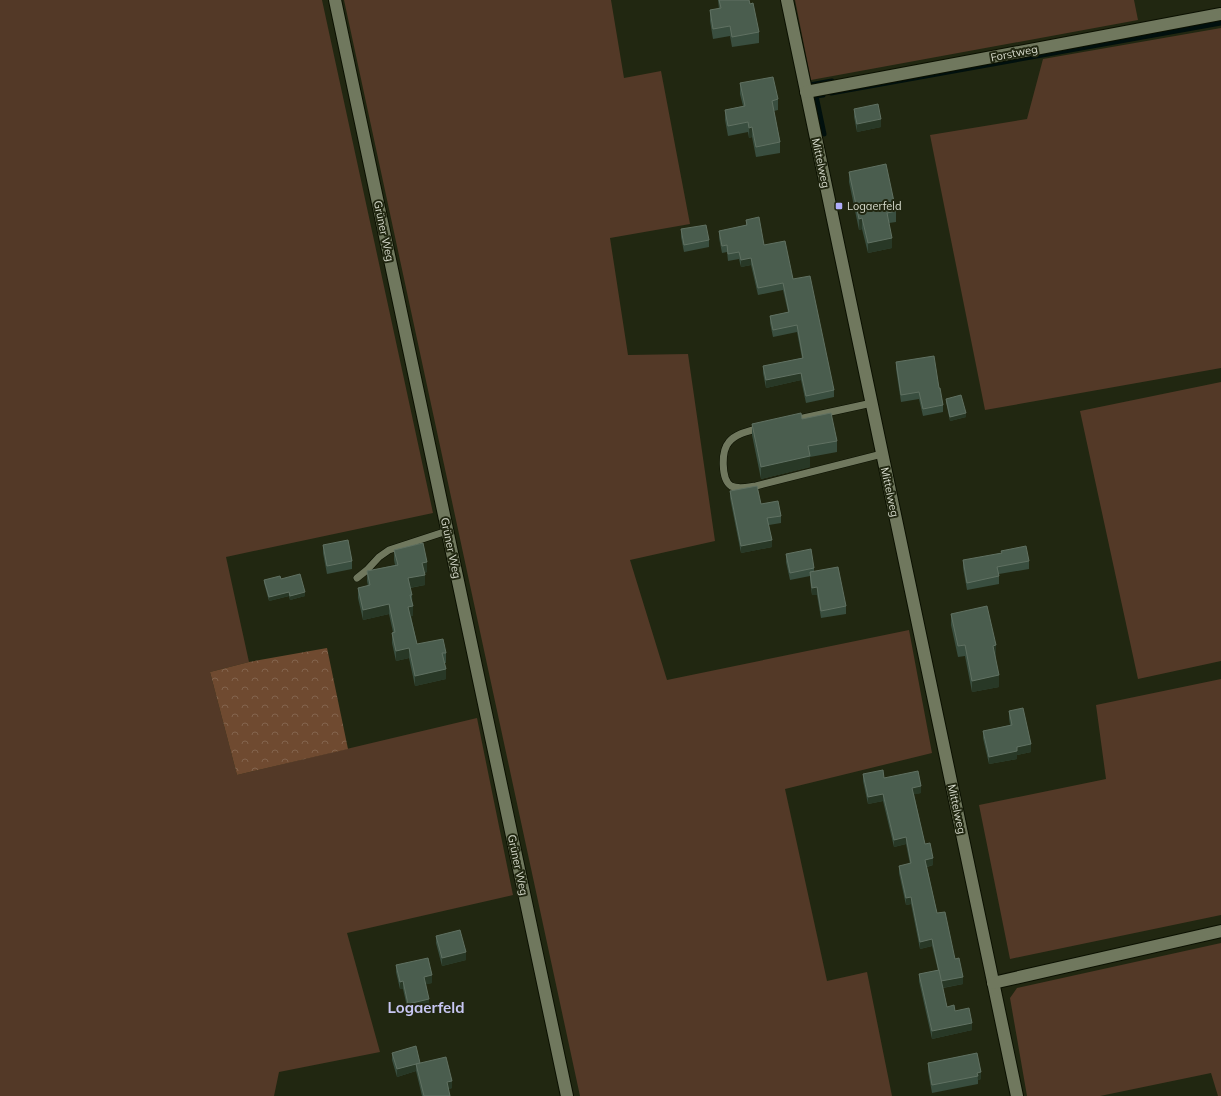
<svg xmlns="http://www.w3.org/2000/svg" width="1221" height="1096" font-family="Mulish,sans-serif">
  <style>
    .green { fill: #533927 }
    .forest { fill: url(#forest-crowns) }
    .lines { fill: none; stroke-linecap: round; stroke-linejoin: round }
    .stream { stroke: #01100e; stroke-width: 5 }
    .lane-casing { stroke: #0b1000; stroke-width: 8 }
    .street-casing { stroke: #0b1000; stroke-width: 14 }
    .lane { stroke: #70785e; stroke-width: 7 }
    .street { stroke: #70785e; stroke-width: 12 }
    .wall { fill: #394e3f }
    .shaded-wall { fill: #283826 }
    .building { fill: #4a5d4e; stroke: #607162 }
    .poi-dot { fill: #b0adfa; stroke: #212711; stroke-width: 1.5 }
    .labels { text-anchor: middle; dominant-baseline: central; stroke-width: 4; stroke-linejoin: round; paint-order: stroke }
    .street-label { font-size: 11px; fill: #d8dcce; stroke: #212711 }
    .poi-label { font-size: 11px; fill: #d8dcce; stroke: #212711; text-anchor: start }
    .district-label { font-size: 15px; font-weight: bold; fill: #c8c7f3; stroke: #212711 }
  </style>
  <defs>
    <pattern id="forest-crowns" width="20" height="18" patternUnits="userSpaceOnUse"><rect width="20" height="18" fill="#6f4a30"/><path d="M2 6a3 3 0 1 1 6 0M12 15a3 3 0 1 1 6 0" fill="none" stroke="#83644d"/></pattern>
  </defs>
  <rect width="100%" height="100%" fill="#212711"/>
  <g class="green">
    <path d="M0 0H322L433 513 226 557 249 662 210 672 237 775 477 718 513 895 347 933 380 1052 279 1072 274 1096H0Z"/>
    <path d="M344 0H611L624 78 661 71 690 224 610 238 628 355 688 354 715 541 630 560 667 680 909 630 932 753 785 789 827 981 867 972 892 1096H580Z"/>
    <path d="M795 0H1134L1138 20 811 80Z"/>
    <path d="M1221 28V368L985 410 930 135 1027 119 1043 59Z"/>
    <path d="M1221 382V661L1138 679 1080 411Z"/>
    <path d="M1221 679V915L1010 959 979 805 1106 779 1096 705Z"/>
    <path d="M1221 943V1096H1218L1211 1073 1100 1096H1027L1010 998 1017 988Z"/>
  </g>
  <path class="forest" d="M327 648 348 749 237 775 210 672 249 662Z"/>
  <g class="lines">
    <g class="stream">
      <path d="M808 80 810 85 832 81"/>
      <path d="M831 93 1221 23"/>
      <path d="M823 95 816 96 824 134"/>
    </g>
    <g class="lane-casing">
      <g id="lane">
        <path d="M794 420 872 403"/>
        <path d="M760 428C750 431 736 433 729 442 721 451 721 479 731 486 739 490 748 487 756 486L882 454"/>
        <path d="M357 578 367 570 379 557 389 550 447 531"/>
      </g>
    </g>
    <g class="street-casing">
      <g id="street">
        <path d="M335 0 567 1096"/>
        <path d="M787 0 1017 1096"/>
        <path d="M806 92 1221 14"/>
        <path d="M993 983 1221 931"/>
      </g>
    </g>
    <use href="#lane" class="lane"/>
    <use href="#street" class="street"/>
  </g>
  <g class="wall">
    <path d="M718 0H749L759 32V43L732 47 730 36 713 39 710 21V10L719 9Z"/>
    <path d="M740 83 778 99V110L774 111 780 142V153L756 157 752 137 749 138 748 132 728 136 725 120V110L743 106 740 94Z"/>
    <path d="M854 109 881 127 857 132 854 117Z"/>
    <path d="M849 172 896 211V222L889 223 892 248 868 253 862 229 859 230 849 182Z"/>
    <path d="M746 220 764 245 793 279 834 390V397L806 403 801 380 766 388 763 373V366L802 358 797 332 773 337 770 323V316L788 312 783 290 758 295 751 265 741 267 739 259 728 261 727 252 722 253 719 238V231L746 225Z"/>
    <path d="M681 229 709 240V247L684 252 681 237Z"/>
    <path d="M896 362 939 388 943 405V412L923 416 919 399 901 402 896 369Z"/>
    <path d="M946 399 966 417 950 421 946 402Z"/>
    <path d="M802 419 837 441V452L810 457V467L761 479 752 435V424Z"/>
    <path d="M730 491 761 504 781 516V523L769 525 772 547 741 553 730 498Z"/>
    <path d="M323 545 352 561V569L327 574 323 553Z"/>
    <path d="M394 550 427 572 424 573 425 585 410 588 412 595 413 616H411L417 644 446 653V663H444L446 679 415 686 409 658 396 661 392 643V633L393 632 389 614 363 620 358 598V588L368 586 367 581V571L395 565 394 560Z"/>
    <path d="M786 554 814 568V571L846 606V614L821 618 817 595H812L810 580V576L790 580 786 562Z"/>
    <path d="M963 560 1029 561V569L999 574V584L967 590 963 568Z"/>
    <path d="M281 579 305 596 290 600 289 596 269 601 264 583V580Z"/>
    <path d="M951 614 996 657H995L999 687 972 692 965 656 958 657 951 625Z"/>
    <path d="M1009 711 1031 752 1017 755V759L989 764 983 738V731L1010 725 1009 718Z"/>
    <path d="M863 774 884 778 921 793 914 794 925 844 933 865 927 867 937 913 955 959 963 984 943 988 947 1007 955 1011 972 1030 932 1039 919 981V974L938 970 932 946 920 949 911 904 906 905 899 873V866L910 864 906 844 894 847 883 801 868 804 863 781Z"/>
    <path d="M436 936 466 960 442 966 436 943Z"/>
    <path d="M396 965 432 983 426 984 429 1007 408 1011 403 989H400L396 972Z"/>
    <path d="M392 1053 420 1063 452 1088 448 1089 450 1096H422L416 1071 397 1077 392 1060Z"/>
    <path d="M977 1053 981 1079 978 1080V1084L932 1093 928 1071V1063Z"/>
  </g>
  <g class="shaded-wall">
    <path d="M881 119V127L857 132V124Z"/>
    <path d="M752 127V137L749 138V128Z"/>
    <path d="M862 218V229L859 230V219Z"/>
    <path d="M892 238V248L868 253V243Z"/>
    <path d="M751 258V265L741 267V260Z"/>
    <path d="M801 373V380L766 388V380Z"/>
    <path d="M966 413V417L950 421V417Z"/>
    <path d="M810 456V467L761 479V467Z"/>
    <path d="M772 540V547L741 553V546Z"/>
    <path d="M427 562V572L422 573V563Z"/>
    <path d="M425 575V585L408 588V578Z"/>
    <path d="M817 587V595H812V588Z"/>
    <path d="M289 592V596L269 601V597Z"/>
    <path d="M305 592V596L290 600V596Z"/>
    <path d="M389 604V614L363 620V610Z"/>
    <path d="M413 606V616L408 617V607Z"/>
    <path d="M996 645V657H993V646Z"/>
    <path d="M409 648V658L396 661V651Z"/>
    <path d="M446 669V679L415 686V676Z"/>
    <path d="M999 675V687L972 692V681Z"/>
    <path d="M1031 744V752L1017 755V759L989 764V757L1017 747Z"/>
    <path d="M921 786V793L912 795V788Z"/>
    <path d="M883 794V801L868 804V797Z"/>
    <path d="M906 837V844L894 847V840Z"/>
    <path d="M933 858V865L925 867V860Z"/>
    <path d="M911 897V904L906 905V898Z"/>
    <path d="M932 939V946L920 949V942Z"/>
    <path d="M466 952V960L442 966V958Z"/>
    <path d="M432 975V983L424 985V977Z"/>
    <path d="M963 977V984L941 988V981Z"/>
    <path d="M403 981V989H400V982Z"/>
    <path d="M429 999V1007L408 1011V1004Z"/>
    <path d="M972 1023V1030L932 1039V1031Z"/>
    <path d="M420 1063 416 1064V1071L397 1077V1069Z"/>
    <path d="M981 1072V1079L978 1080 977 1073Z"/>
    <path d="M452 1081V1088L447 1090V1082Z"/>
  </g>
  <g class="building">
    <path d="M719 0H749L750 4 753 3 759 32 732 37 730 26 713 29 710 10 721 8Z"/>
    <path d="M773 77 778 99 772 101 780 142 756 147 752 127 749 128 748 122 728 126 725 110 745 106 740 83Z"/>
    <path d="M878 104 881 119 857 124 854 109Z"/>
    <path d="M886 164 896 211 887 213 892 238 868 243 862 218 859 219 849 172Z"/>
    <path d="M759 217 764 245 785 241 793 279 810 276 834 390 806 396 801 373 766 380 763 366 803 358 797 325 773 330 770 316 789 312 783 283 758 288 751 258 741 260 739 252 728 254 727 245 722 246 719 231 747 225 746 220Z"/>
    <path d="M706 225 709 240 684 245 681 229Z"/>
    <path d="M934 356 939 388H940L943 405 923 409 919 392 901 395 896 362Z"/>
    <path d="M961 395 966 413 950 417 946 399Z"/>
    <path d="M801 413 802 419 831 413 837 441 808 446 810 456 761 467 752 424Z"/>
    <path d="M757 486 761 504 778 501 781 516 767 518 772 540 741 546 730 491Z"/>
    <path d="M348 540 352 561 327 566 323 545Z"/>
    <path d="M423 543 427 562 422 563 425 575 408 578 412 595H410L413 606 408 607 417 644 443 639 446 653H442L446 669 415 676 409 648 396 651 392 633 395 632 389 604 363 610 358 588 370 585 367 571 398 565 394 550Z"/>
    <path d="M1026 546 1029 561 997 567 999 576 967 583 963 560 1002 553 1001 551Z"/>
    <path d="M811 549 814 568 790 573 786 554Z"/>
    <path d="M838 567 846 606 821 611 817 587 812 588 810 572Z"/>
    <path d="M300 574 305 592 290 596 289 592 269 597 264 580 280 576 281 579Z"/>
    <path d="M987 606 996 645 993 646 999 675 972 681 965 645 958 646 951 614Z"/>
    <path d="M1023 708 1031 744 1017 747V751L989 757 983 731 1012 725 1009 711Z"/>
    <path d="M883 770 884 778 918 771 921 786 912 788 925 844 930 843 933 858 925 860 937 913 945 912 955 959 959 958 963 977 941 981 932 939 920 942 911 897 906 898 899 866 911 863 906 837 894 840 883 794 868 797 863 774Z"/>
    <path d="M460 930 466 952 442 958 436 936Z"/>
    <path d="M428 958 432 975 424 977 429 999 408 1004 403 981 400 982 396 965Z"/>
    <path d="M939 970 947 1007 954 1005 955 1011 969 1008 972 1023 932 1031 919 974Z"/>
    <path d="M416 1046 420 1063 397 1069 392 1053Z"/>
    <path d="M977 1053 981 1072 977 1073 978 1076 932 1085 928 1063Z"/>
    <path d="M446 1057 452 1081 447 1082 450 1096H424L416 1064Z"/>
  </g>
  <rect class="poi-dot" x="835" y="202" width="8" height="8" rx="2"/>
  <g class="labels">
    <g class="street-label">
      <text transform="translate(1014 53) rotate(-11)">Forstweg</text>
      <text transform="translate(821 163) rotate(78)">Mittelweg</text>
      <text transform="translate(384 231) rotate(78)">Grüner Weg</text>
      <text transform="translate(890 492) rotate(78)">Mittelweg</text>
      <text transform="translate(451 548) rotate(78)">Grüner Weg</text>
      <text transform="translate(957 809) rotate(78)">Mittelweg</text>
      <text transform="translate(518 865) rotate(78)">Grüner Weg</text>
    </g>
    <g class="poi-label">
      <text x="847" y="206">Logaerfeld</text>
    </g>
    <g class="district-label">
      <text x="426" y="1007">Logaerfeld</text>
    </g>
  </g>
</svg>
